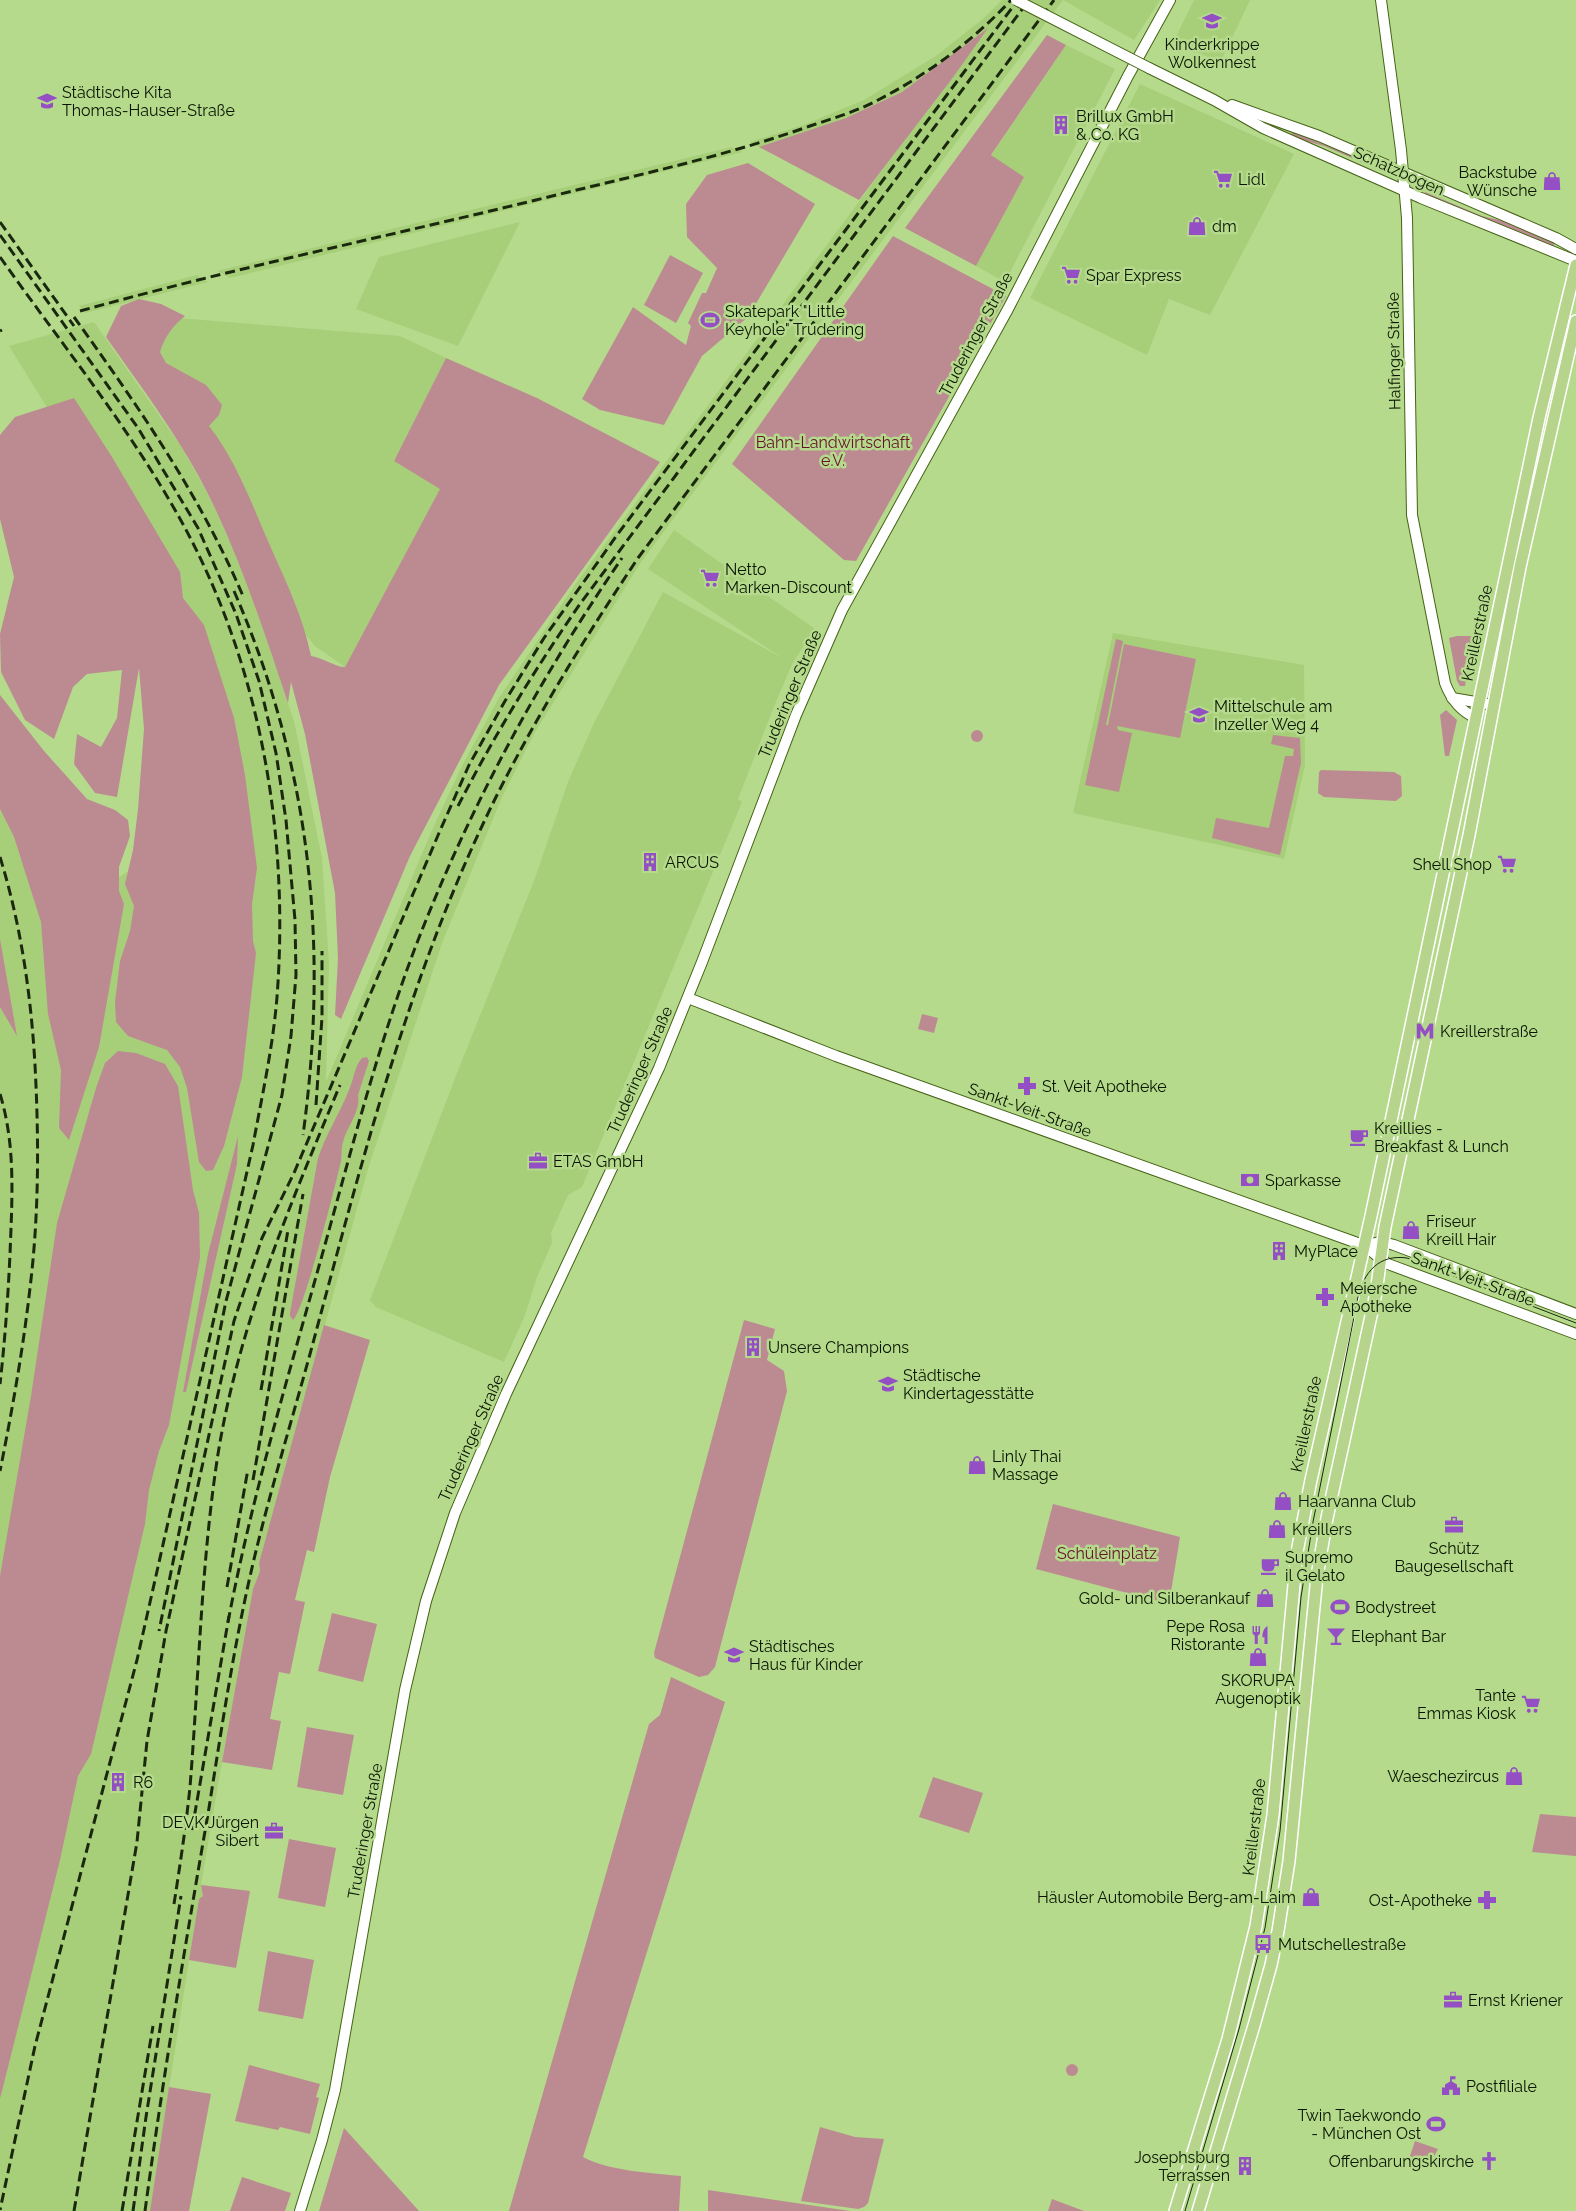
<svg xmlns="http://www.w3.org/2000/svg" width="1576" height="2211" font-family="Raleway,sans-serif">
  <style>
    .built { fill: #a7ce79 }
    .green { fill: #bc8b92 }
    .lines { fill: none; stroke-linecap: round; stroke-linejoin: round }
    .secondary-casing { stroke: #456315; stroke-width: 12 }
    .primary-casing { stroke: #fff; stroke-width: 14 }
    .secondary { stroke: #fff; stroke-width: 10 }
    .primary { stroke: #b6d48b; stroke-width: 11 }
    .tram { stroke: #1a290e; stroke-width: 1 }
    .rail { stroke: #1a290e; stroke-width: 3; stroke-dasharray: 10 5; stroke-linecap: butt }
    .secondary-bridge-casing { stroke: #456315; stroke-width: 12; stroke-linecap: butt }
    .secondary-bridge { stroke: #fff; stroke-width: 10 }
    .labels { text-anchor: middle; dominant-baseline: central; stroke-width: 5; stroke-linejoin: round; paint-order: stroke }
    .poi-label { font-size: 16px; fill: #091500; stroke: #b5da8c; text-anchor: start }
    .street-label { font-size: 16px; fill: #091500; stroke: #b5da8c }
    .park-label { font-size: 16px; fill: #66102a; stroke: #b5da8c }
  </style>
  <rect width="100%" height="100%" fill="#b5da8c"/>
  <g class="built">
    <path d="M1002 0H1063L641 562 535 732 502 797 442 943 368 1169 259 1563 260 1571 253 1589 222 1762 201 1885 203 1896 199 1899 189 1960 150 2211H0V809L14 837 21 860H30L49 923 136 866 151 693 92 480 9 346 94 322 182 448 211 500 245 576 294 721 322 858 329 963 326 1082 432 830 464 762 499 698 577 582 987 29 902 92 846 118 784 140 759 147 750 142 806 124 864 100 936 56 984 18Z"/>
    <path d="M1063 0H1160L1134 40Z"/>
    <path d="M1194 0H1250L1220 63 1174 41Z"/>
    <path d="M1066 45 1115 69 1005 282 976 266 1024 177 991 156Z"/>
    <path d="M1140 84 1294 154 1210 315 1169 299 1147 355 1030 298Z"/>
    <path d="M732 147 743 152 230 278 217 271Z"/>
    <path d="M520 222 458 346 356 309 379 257Z"/>
    <path d="M197 275 208 282 85 313 79 306Z"/>
    <path d="M178 318 400 336 446 358 394 461 441 488 345 667 315 646 298 626 202 429 160 352 163 332Z"/>
    <path d="M674 530 815 629 792 664 773 709 738 799 742 802 582 1187 568 1195 551 1233 552 1243 537 1277 525 1315 504 1362 376 1307 370 1300 459 1068 534 881 568 782 593 725 663 592 784 659 648 569Z"/>
    <path d="M1113 633 1304 665 1305 765 1284 859 1073 813Z"/>
  </g>
  <g class="green">
    <path d="M988 28 954 76 859 200 759 147 846 118 902 92Z"/>
    <path d="M1047 35 1066 45 991 155 1024 177 976 266 905 228Z"/>
    <path d="M1293 132 1381 168 1380 170 1324 146 1298 139 1291 133Z"/>
    <path d="M748 163 815 204 748 317 702 356 664 425 600 410 582 399 633 307 686 345 691 326 688 323 702 293H706L717 268 687 237 686 204 707 175Z"/>
    <path d="M1425 192 1482 216 1504 221 1555 242 1553 248 1425 195Z"/>
    <path d="M893 236 1006 296 856 561 844 560 732 464Z"/>
    <path d="M670 255 703 273 676 323 644 305Z"/>
    <path d="M139 299 161 304 185 316C173 326 165 336 160 352L166 363 206 385 222 405 219 415 209 426C237 462 253 507 271 548 287 584 303 617 311 656 321 657 338 668 345 667L440 489 394 461 446 358 537 398 660 462 499 685 410 856 341 1019 335 1015 338 958 335 893 305 734 291 682 288 703C265 635 243 566 211 500 183 442 143 390 106 337L121 306Z"/>
    <path d="M74 398 112 457 180 572 183 598 204 625 234 718 245 775 257 868 252 904 253 941 256 953 242 1077 224 1146 213 1170 206 1171 199 1162 187 1088 180 1067 167 1050 128 1036 116 1022 115 1002 120 961 130 931 134 906 125 884 133 850 138 809 144 729 139 668 117 797 95 793 74 764 77 734 101 747 117 718 122 670 87 674 73 687 54 739 25 720 1 672 0 634 14 577 0 519V435L15 417Z"/>
    <path d="M1457 636H1474L1465 686H1460L1457 681 1449 638Z"/>
    <path d="M1116 639 1123 641 1106 725H1108L1124 644 1196 659 1180 738 1117 726 1118 730 1132 733 1119 792 1085 785Z"/>
    <path d="M0 695 44 751 87 799 115 810 128 820 130 836 119 867V891L124 904 99 1047 69 1140 59 1128 61 1070 48 1014 41 922 14 837 0 809Z"/>
    <path d="M1446 710 1457 720 1449 756H1445L1440 715Z"/>
    <circle cx="977" cy="736" r="6"/>
    <path d="M1273 735 1300 738 1301 763 1280 855 1212 838 1216 818 1269 828 1285 756H1293L1294 749 1271 744Z"/>
    <path d="M1321 770 1394 772 1401 776 1402 796 1396 801 1324 797 1318 793 1319 772Z"/>
    <path d="M0 939 17 1036 0 1007Z"/>
    <path d="M922 1014 938 1018 934 1033 918 1029Z"/>
    <path d="M118 1051 136 1053 165 1064 178 1086 193 1190 199 1213 200 1258 169 1425 159 1451 149 1490 145 1524 91 1754 78 1776 60 1860 0 2099V1576L31 1396 57 1223 96 1088 105 1063Z"/>
    <path d="M367 1057 369 1061 358 1095C361 1112 347 1126 343 1142 341 1148 342 1155 341 1161 336 1183 304 1311 293 1320L290 1316V1313L318 1158C326 1134 340 1113 349 1090 354 1079 354 1067 362 1058Z"/>
    <path d="M238 1136 237 1164 186 1392H183L208 1254Z"/>
    <path d="M744 1320 775 1329 767 1360 784 1371 787 1391 715 1667 708 1675 699 1677 655 1658 654 1653Z"/>
    <path d="M324 1325 370 1340 330 1477 314 1552 307 1550 295 1600 305 1602 290 1674 279 1672 270 1719 281 1721 272 1770 222 1762 253 1589 260 1571 259 1563Z"/>
    <path d="M1053 1504 1180 1537 1169 1604 1036 1569Z"/>
    <path d="M332 1613 377 1624 363 1682 318 1671Z"/>
    <path d="M671 1677 725 1702 583 2157C609 2171 651 2173 681 2176L679 2211H509L649 1724 660 1715Z"/>
    <path d="M307 1727 354 1735 343 1795 297 1787Z"/>
    <path d="M933 1777 983 1793 969 1833 919 1817Z"/>
    <path d="M1540 1814 1576 1817V1856L1532 1852Z"/>
    <path d="M289 1839 336 1848 325 1907 278 1898Z"/>
    <path d="M201 1885 250 1891 236 1968 189 1960 199 1899 203 1896Z"/>
    <path d="M268 1951 314 1960 303 2019 258 2011Z"/>
    <circle cx="1072" cy="2070" r="6"/>
    <path d="M249 2065 320 2084 316 2097 319 2098 310 2134 280 2127 278 2130 235 2121Z"/>
    <path d="M169 2087 211 2094 189 2211H150Z"/>
    <path d="M820 2127 855 2137 884 2139 868 2203 864 2207 858 2209 801 2201Z"/>
    <path d="M344 2128 419 2211H319Z"/>
    <path d="M1415 2141 1438 2149 1430 2164 1409 2159Z"/>
    <path d="M242 2177 291 2193 285 2211H230Z"/>
    <path d="M708 2190 850 2211H708Z"/>
    <path d="M1052 2199 1084 2211H1048Z"/>
  </g>
  <g class="lines">
    <g class="secondary-casing">
      <g id="secondary">
        <path d="M1381 0 1401 150 1407 218 1412 515 1445 683C1451 699 1460 711 1476 718"/>
        <path d="M1149 68 1214 100 1263 128 1421 198 1576 261"/>
        <path d="M1232 105 1319 136 1556 238 1576 249"/>
        <path d="M1452 698 1493 705"/>
        <path d="M688 998 836 1056 1363 1245 1388 1264 1576 1334"/>
        <path d="M1363 1245 1383 1242 1394 1245 1576 1314"/>
        <path d="M300 2211 322 2140 335 2090 405 1690 426 1601 455 1513 506 1394 659 1068 702 962 796 715 842 610 1008 309 1128 76 1170 0"/>
      </g>
    </g>
    <g class="primary-casing">
      <g id="primary">
        <path d="M1175 2211 1228 2039 1256 1926 1273 1815 1297 1552 1311 1480 1371 1216 1539 418 1576 265"/>
        <path d="M1198 2211 1255 2022 1271 1965 1278 1931 1289 1861 1317 1576 1327 1518 1376 1293 1385 1227 1469 835 1520 567 1576 321"/>
      </g>
    </g>
    <use href="#secondary" class="secondary"/>
    <use href="#primary" class="primary"/>
    <path class="tram" d="M1185 2211 1239 2029 1265 1928 1280 1831 1301 1597 1313 1522 1358 1297C1364 1272 1379 1254 1407 1258L1576 1323"/>
    <g class="rail">
      <path d="M0 222 74 326"/>
      <path d="M0 235 138 428 198 528 236 614 259 681 276 753 286 820 295 920 296 975 291 1036 282 1095 226 1301 159 1631"/>
      <path d="M0 257C58 339 121 417 171 503 258 651 290 827 277 997 273 1047 262 1096 253 1145L137 1660 35 2046 0 2210"/>
      <path d="M80 311C231 269 384 237 536 200 628 177 720 158 810 126 834 118 858 111 880 99 928 74 974 40 1011 0"/>
      <path d="M74 317C138 406 200 495 243 596"/>
      <path d="M0 331 2 330"/>
      <path d="M234 591C311 768 329 945 303 1135"/>
      <path d="M458 806C494 736 535 669 580 604L1029 0"/>
      <path d="M0 857C21 925 31 995 35 1065 39 1140 39 1214 30 1288 23 1350 12 1411 0 1471"/>
      <path d="M0 1094C16 1146 12 1200 10 1254 8 1297 5 1340 0 1384"/>
      <path d="M316 1105 322 1017V951"/>
      <path d="M261 1390 288 1230"/>
      <path d="M253 1480 303 1194"/>
      <path d="M227 1587 248 1469"/>
      <path d="M228 1622C251 1501 286 1384 319 1266 349 1160 376 1051 415 948 468 810 539 679 622 558"/>
      <path d="M192 1830 229 1616"/>
      <path d="M174 1904C180 1865 186 1826 190 1787 199 1676 201 1564 218 1454 239 1324 290 1205 340 1085"/>
      <path d="M74 2211 137 1842 147 1741 166 1631 234 1321 262 1238 294 1173 439 833 469 765 505 701 544 638 617 535 1018 0"/>
      <path d="M122 2211 153 2026"/>
      <path d="M133 2211 146 2117 181 1896"/>
      <path d="M145 2211C163 2078 185 1946 208 1814 220 1739 231 1664 247 1590 266 1502 294 1415 317 1328 366 1146 414 960 499 791 540 710 588 633 638 558L1054 0"/>
    </g>
    <g class="secondary-bridge-casing">
      <path id="secondary-bridge" d="M1016 0 1149 68"/>
    </g>
    <use href="#secondary-bridge" class="secondary-bridge"/>
  </g>
  <defs>
    <g id="school-bare" transform="scale(1.5)"><path d="M0-5L7-2L0 1L-7-2ZM-4 1L0 2.5L4 1V4Q0 6-4 4Z" fill="#934fc3" stroke="#b5da8c" stroke-width="2.5" paint-order="stroke"/></g>
    <g id="building-bare" transform="scale(1.5)"><path d="M-4-6H4V6H1V3H-1V6H-4ZM-2.5-4.3h1.7v1.8h-1.7ZM.8-4.3h1.7v1.8H.8ZM-2.5-1h1.7V.8h-1.7ZM.8-1h1.7V.8H.8Z" fill="#934fc3" stroke="#b5da8c" stroke-width="2.5" paint-order="stroke"/></g>
    <g id="supermarket-bare" transform="scale(1.5)"><path d="M-6-5.5h2.5l.6 2H6L4.5 2H-2.5L-4.4-4H-6ZM-1.5 3.2a1.3 1.3 0 1 0 .1 0ZM3 3.2a1.3 1.3 0 1 0 .1 0Z" fill="#934fc3" stroke="#b5da8c" stroke-width="2.5" paint-order="stroke"/></g>
    <g id="shop-bare" transform="scale(1.5)"><path d="M-5-2.5h2.3a2.7 3.5 0 0 1 5.4 0H5L5.5 6h-11ZM-1.5-2.5h3a1.5 2.3 0 0 0-3 0Z" fill="#934fc3" stroke="#b5da8c" stroke-width="2.5" paint-order="stroke"/></g>
    <g id="stadium-bare" transform="scale(1.5)"><path d="M0-5a6.5 5 0 1 0 0 10a6.5 5 0 1 0 0-10ZM-3.5-1.8h7v3.6h-7Z" fill="#934fc3" stroke="#b5da8c" stroke-width="2.5" paint-order="stroke"/></g>
    <g id="metro-bare" transform="scale(1.5)"><path d="M-5.5 5V-5H-3L0 0L3-5H5.5V5H3V-.5L0 4L-3-.5V5Z" fill="#934fc3" stroke="#b5da8c" stroke-width="2.5" paint-order="stroke"/></g>
    <g id="pharmacy-bare" transform="scale(1.5)"><path d="M-2-6h4v4h4v4h-4v4h-4v-4h-4v-4h4Z" fill="#934fc3" stroke="#b5da8c" stroke-width="2.5" paint-order="stroke"/></g>
    <g id="cafe-bare" transform="scale(1.5)"><path d="M-5.5-4.5H6V0H3Q3 3.5 0 3.5H-2.5Q-5.5 3.5-5.5 0ZM3-3.2v2h1.7v-2ZM-6 4.5H4V6H-6Z" fill="#934fc3" stroke="#b5da8c" stroke-width="2.5" paint-order="stroke"/></g>
    <g id="office-bare" transform="scale(1.5)"><path d="M-6-3h4V-5.5h4V-3h4V5H-6ZM-1-4.5V-3h2v-1.5ZM-6 0V1H6V0Z" fill="#934fc3" stroke="#b5da8c" stroke-width="2.5" paint-order="stroke"/></g>
    <g id="bank-bare" transform="scale(1.5)"><path d="M-6-4H6V4H-6ZM0-2.3a2.3 2.3 0 1 0 0 4.6a2.3 2.3 0 1 0 0-4.6Z" fill="#934fc3" stroke="#b5da8c" stroke-width="2.5" paint-order="stroke"/></g>
    <g id="restaurant-bare" transform="scale(1.5)"><path d="M-5-6h1v4h1v-4h1v4h1v-4h1v5L-1.5 .5V6h-2V.5L-5-1ZM5-6V6H3V1.5H1.5Q1.5-4 5-6Z" fill="#934fc3" stroke="#b5da8c" stroke-width="2.5" paint-order="stroke"/></g>
    <g id="bar-bare" transform="scale(1.5)"><path d="M-6-5H6L.8 .8V4.5H3.5V6h-7V4.5H-.8V.8Z" fill="#934fc3" stroke="#b5da8c" stroke-width="2.5" paint-order="stroke"/></g>
    <g id="bus-bare" transform="scale(1.5)"><path d="M-5-6H5V4H4V6H2V4H-2V6H-4V4H-5ZM-3.5-4V0h7V-4ZM-3.5 1.2v1.5H-2V1.2ZM2 1.2v1.5H3.5V1.2Z" fill="#934fc3" stroke="#b5da8c" stroke-width="2.5" paint-order="stroke"/></g>
    <g id="civic-bare" transform="scale(1.5)"><path d="M-.6-6.5H3V-4.5H.6V-3L4-1V1h2V6H-6V1h2V-1L-.6-3ZM-1.2 2.5V6h2.4V2.5Z" fill="#934fc3" stroke="#b5da8c" stroke-width="2.5" paint-order="stroke"/></g>
    <g id="church-bare" transform="scale(1.5)"><path d="M-1.2-6h2.4v3.5h3.3v2.4h-3.3V6h-2.4V-.1h-3.3v-2.4h3.3Z" fill="#934fc3" stroke="#b5da8c" stroke-width="2.5" paint-order="stroke"/></g>
  </defs>
  <g fill-rule="evenodd">
    <use href="#school-bare" x="1212" y="21"/>
    <use href="#school-bare" x="47" y="101"/>
    <use href="#building-bare" x="1061" y="125"/>
    <use href="#supermarket-bare" x="1223" y="179"/>
    <use href="#shop-bare" x="1552" y="181"/>
    <use href="#shop-bare" x="1197" y="226"/>
    <use href="#supermarket-bare" x="1071" y="275"/>
    <use href="#stadium-bare" x="710" y="320"/>
    <use href="#supermarket-bare" x="710" y="578"/>
    <use href="#school-bare" x="1199" y="715"/>
    <use href="#building-bare" x="650" y="862"/>
    <use href="#supermarket-bare" x="1507" y="864"/>
    <use href="#metro-bare" x="1425" y="1031"/>
    <use href="#pharmacy-bare" x="1027" y="1086"/>
    <use href="#cafe-bare" x="1359" y="1137"/>
    <use href="#office-bare" x="538" y="1161"/>
    <use href="#bank-bare" x="1250" y="1180"/>
    <use href="#shop-bare" x="1411" y="1230"/>
    <use href="#building-bare" x="1279" y="1251"/>
    <use href="#pharmacy-bare" x="1325" y="1297"/>
    <use href="#building-bare" x="753" y="1347"/>
    <use href="#school-bare" x="888" y="1384"/>
    <use href="#shop-bare" x="977" y="1465"/>
    <use href="#shop-bare" x="1283" y="1501"/>
    <use href="#office-bare" x="1454" y="1525"/>
    <use href="#shop-bare" x="1277" y="1529"/>
    <use href="#cafe-bare" x="1270" y="1566"/>
    <use href="#shop-bare" x="1265" y="1598"/>
    <use href="#stadium-bare" x="1340" y="1607"/>
    <use href="#restaurant-bare" x="1260" y="1635"/>
    <use href="#bar-bare" x="1336" y="1636"/>
    <use href="#school-bare" x="734" y="1655"/>
    <use href="#shop-bare" x="1258" y="1657"/>
    <use href="#supermarket-bare" x="1531" y="1704"/>
    <use href="#shop-bare" x="1514" y="1776"/>
    <use href="#building-bare" x="118" y="1782"/>
    <use href="#office-bare" x="274" y="1831"/>
    <use href="#shop-bare" x="1311" y="1897"/>
    <use href="#pharmacy-bare" x="1487" y="1900"/>
    <use href="#bus-bare" x="1263" y="1944"/>
    <use href="#office-bare" x="1453" y="2000"/>
    <use href="#civic-bare" x="1451" y="2086"/>
    <use href="#stadium-bare" x="1436" y="2124"/>
    <use href="#church-bare" x="1489" y="2161"/>
    <use href="#building-bare" x="1245" y="2166"/>
  </g>
  <g class="labels">
    <g class="poi-label">
      <text x="1212" y="44" text-anchor="middle">Kinderkrippe<tspan x="1212" dy="18">Wolkennest</tspan></text>
      <text x="62" y="92">Städtische Kita<tspan x="62" dy="18">Thomas-Hauser-Straße</tspan></text>
      <text x="1076" y="116">Brillux GmbH<tspan x="1076" dy="18">&amp; Co. KG</tspan></text>
      <text x="1537" y="172" text-anchor="end">Backstube<tspan x="1537" dy="18">Wünsche</tspan></text>
      <text x="1238" y="179">Lidl</text>
      <text x="1212" y="226">dm</text>
      <text x="1086" y="275">Spar Express</text>
      <text x="725" y="311">Skatepark "Little<tspan x="725" dy="18">Keyhole" Trudering</tspan></text>
      <text x="725" y="569">Netto<tspan x="725" dy="18">Marken-Discount</tspan></text>
      <text x="1214" y="706">Mittelschule am<tspan x="1214" dy="18">Inzeller Weg 4</tspan></text>
      <text x="665" y="862">ARCUS</text>
      <text x="1492" y="864" text-anchor="end">Shell Shop</text>
      <text x="1440" y="1031">Kreillerstraße</text>
      <text x="1042" y="1086">St. Veit Apotheke</text>
      <text x="1374" y="1128">Kreillies -<tspan x="1374" dy="18">Breakfast &amp; Lunch</tspan></text>
      <text x="553" y="1161">ETAS GmbH</text>
      <text x="1265" y="1180">Sparkasse</text>
      <text x="1426" y="1221">Friseur<tspan x="1426" dy="18">Kreill Hair</tspan></text>
      <text x="1294" y="1251">MyPlace</text>
      <text x="1340" y="1288">Meiersche<tspan x="1340" dy="18">Apotheke</tspan></text>
      <text x="768" y="1347">Unsere Champions</text>
      <text x="903" y="1375">Städtische<tspan x="903" dy="18">Kindertagesstätte</tspan></text>
      <text x="992" y="1456">Linly Thai<tspan x="992" dy="18">Massage</tspan></text>
      <text x="1298" y="1501">Haarvanna Club</text>
      <text x="1292" y="1529">Kreillers</text>
      <text x="1454" y="1548" text-anchor="middle">Schütz<tspan x="1454" dy="18">Baugesellschaft</tspan></text>
      <text x="1285" y="1557">Supremo<tspan x="1285" dy="18">il Gelato</tspan></text>
      <text x="1250" y="1598" text-anchor="end">Gold- und Silberankauf</text>
      <text x="1355" y="1607">Bodystreet</text>
      <text x="1245" y="1626" text-anchor="end">Pepe Rosa<tspan x="1245" dy="18">Ristorante</tspan></text>
      <text x="1351" y="1636">Elephant Bar</text>
      <text x="749" y="1646">Städtisches<tspan x="749" dy="18">Haus für Kinder</tspan></text>
      <text x="1258" y="1680" text-anchor="middle">SKORUPA<tspan x="1258" dy="18">Augenoptik</tspan></text>
      <text x="1516" y="1695" text-anchor="end">Tante<tspan x="1516" dy="18">Emmas Kiosk</tspan></text>
      <text x="1499" y="1776" text-anchor="end">Waeschezircus</text>
      <text x="133" y="1782">R6</text>
      <text x="259" y="1822" text-anchor="end">DEVK Jürgen<tspan x="259" dy="18">Sibert</tspan></text>
      <text x="1296" y="1897" text-anchor="end">Häusler Automobile Berg-am-Laim</text>
      <text x="1472" y="1900" text-anchor="end">Ost-Apotheke</text>
      <text x="1278" y="1944">Mutschellestraße</text>
      <text x="1468" y="2000">Ernst Kriener</text>
      <text x="1466" y="2086">Postfiliale</text>
      <text x="1421" y="2115" text-anchor="end">Twin Taekwondo<tspan x="1421" dy="18">- München Ost</tspan></text>
      <text x="1230" y="2157" text-anchor="end">Josephsburg<tspan x="1230" dy="18">Terrassen</tspan></text>
      <text x="1474" y="2161" text-anchor="end">Offenbarungskirche</text>
    </g>
    <g class="street-label">
      <text transform="translate(1399 171) rotate(24)">Schatzbogen</text>
      <text transform="translate(976 334) rotate(-62)">Truderinger Straße</text>
      <text transform="translate(1394 351) rotate(-91)">Halfinger Straße</text>
      <text transform="translate(1477 633) rotate(-78)">Kreillerstraße</text>
      <text transform="translate(790 694) rotate(-67)">Truderinger Straße</text>
      <text transform="translate(640 1070) rotate(-66)">Truderinger Straße</text>
      <text transform="translate(1030 1110) rotate(20)">Sankt-Veit-Straße</text>
      <text transform="translate(1473 1279) rotate(20)">Sankt-Veit-Straße</text>
      <text transform="translate(1306 1424) rotate(-78)">Kreillerstraße</text>
      <text transform="translate(471 1438) rotate(-66)">Truderinger Straße</text>
      <text transform="translate(1254 1827) rotate(-83)">Kreillerstraße</text>
      <text transform="translate(365 1831) rotate(-80)">Truderinger Straße</text>
    </g>
    <g class="park-label">
      <text x="833" y="442">Bahn-Landwirtschaft<tspan x="833" dy="18">e.V.</tspan></text>
      <text x="1107" y="1553">Schüleinplatz</text>
    </g>
  </g>
</svg>
